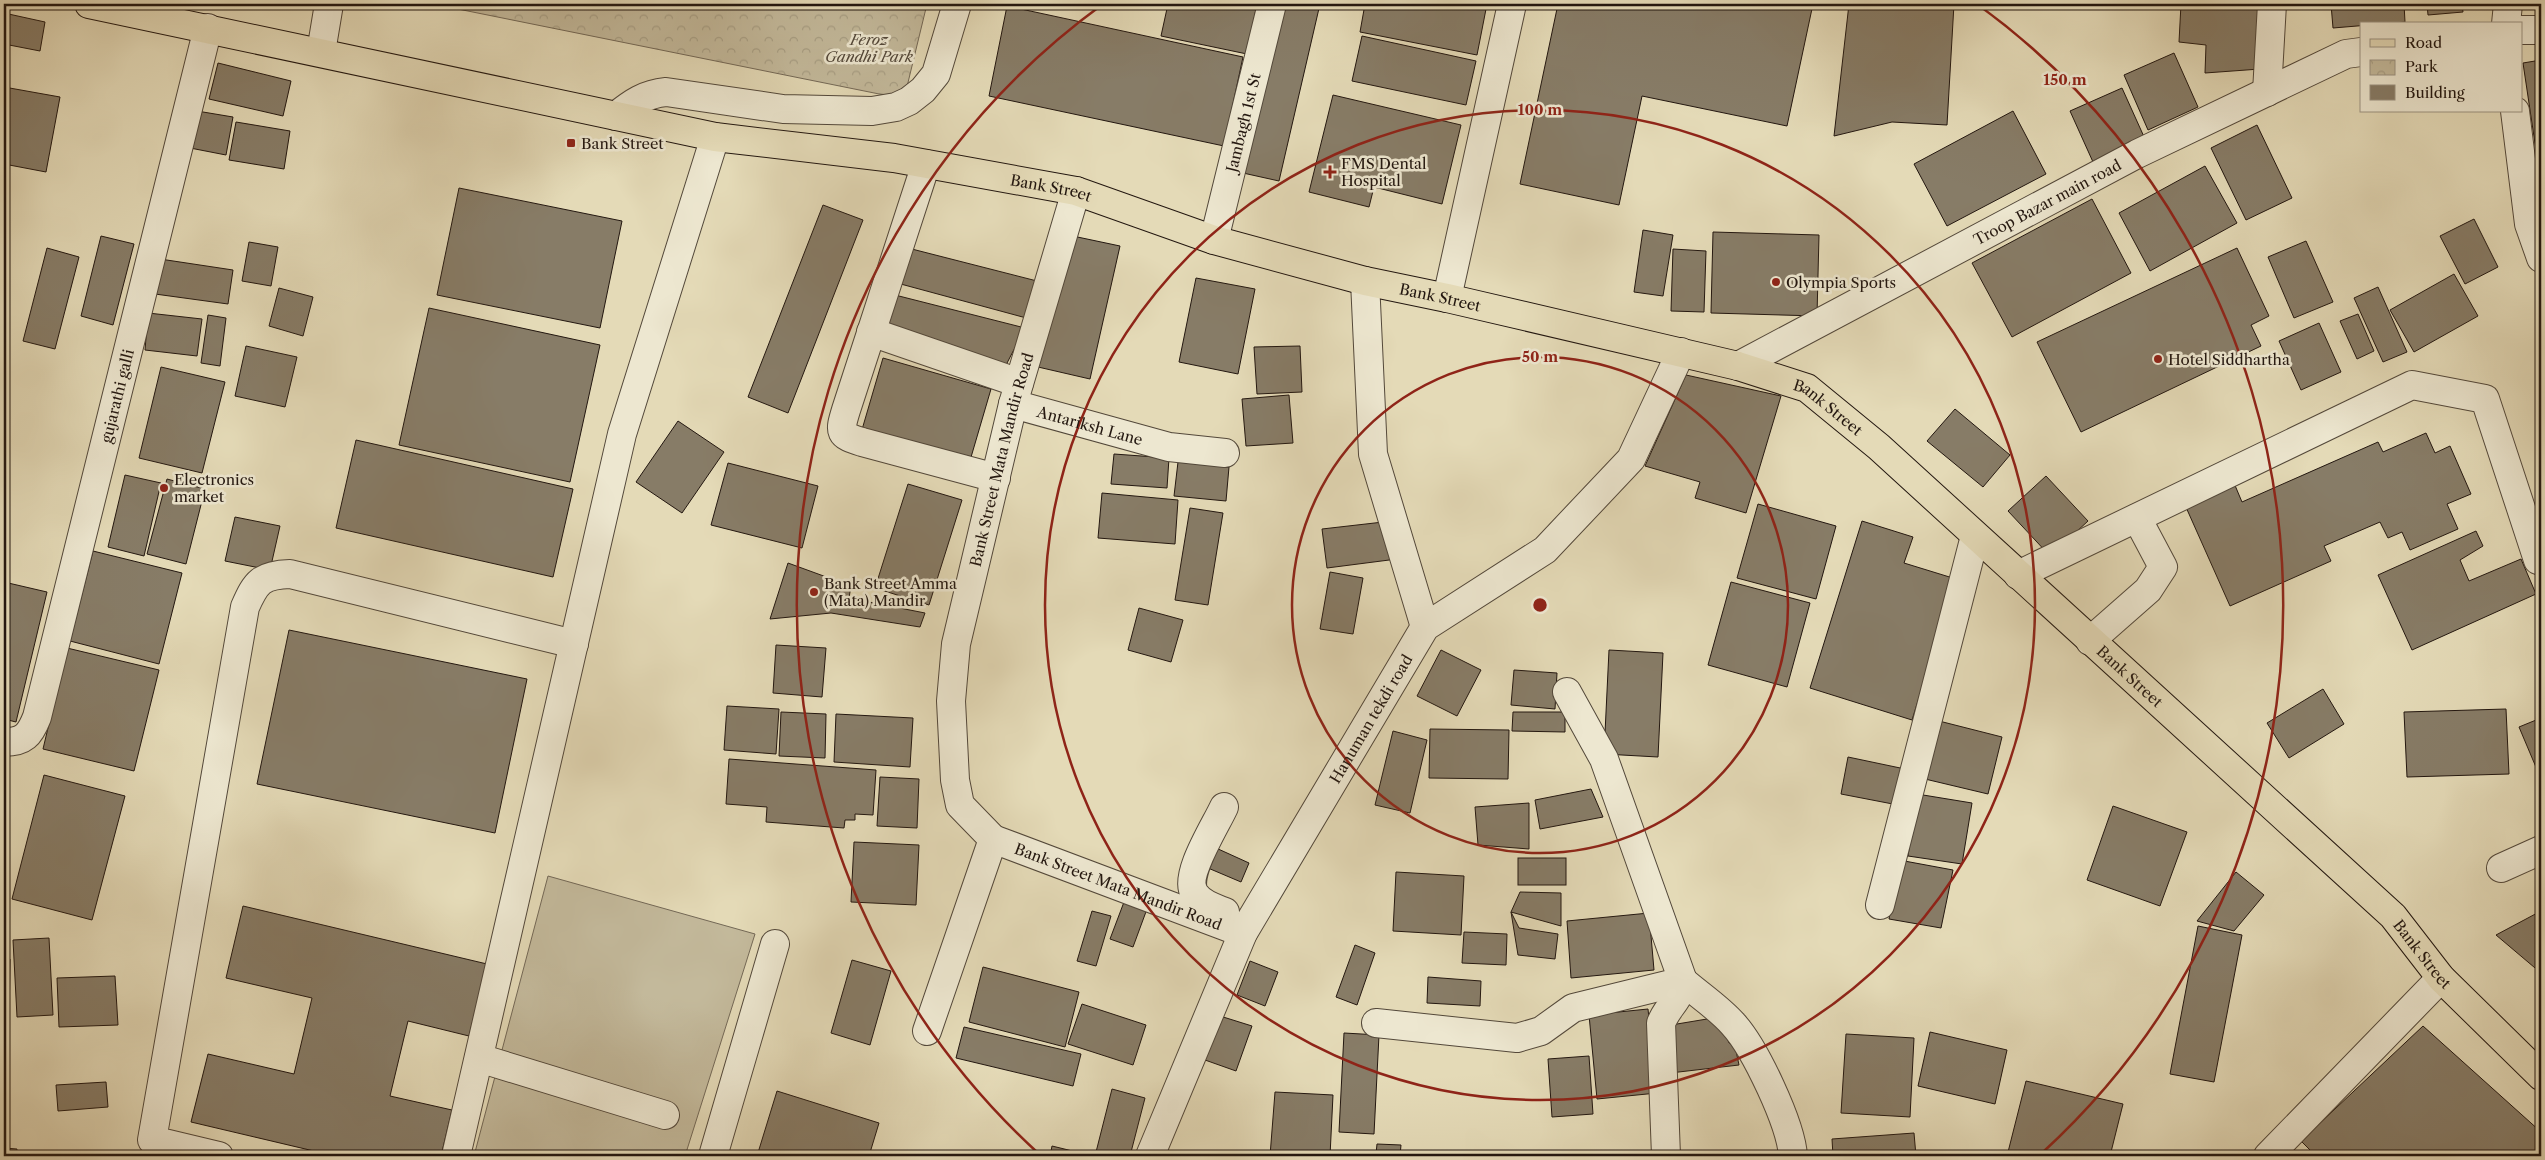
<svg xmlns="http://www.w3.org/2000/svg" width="2545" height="1160" font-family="'Libre Caslon Text',serif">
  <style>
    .park { fill: url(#park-crowns); stroke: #736856 }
    .garden { fill: #c3b99b; stroke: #736856 }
    .building { fill: #877c67; stroke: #231710 }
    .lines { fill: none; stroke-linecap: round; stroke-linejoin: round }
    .minor-casing { stroke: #53483a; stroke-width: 30 }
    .major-casing { stroke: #231710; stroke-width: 30 }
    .minor { stroke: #ede7d0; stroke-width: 28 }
    .major { stroke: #e4dab7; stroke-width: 28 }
    .ring { fill: none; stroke: #8f2418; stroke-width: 2.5 }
    .poi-dot { fill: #8f2418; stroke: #ede7d0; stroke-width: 2 }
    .labels { text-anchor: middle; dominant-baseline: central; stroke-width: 5; stroke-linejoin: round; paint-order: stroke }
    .park-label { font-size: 15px; font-style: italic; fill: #53483a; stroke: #ede7d0 }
    .street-label { font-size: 15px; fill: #231710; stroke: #ede7d0 }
    .poi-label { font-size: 15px; fill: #231710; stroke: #ede7d0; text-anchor: start }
    .centre { fill: #8f2418; stroke: #ede7d0; stroke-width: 2.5 }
    .ring-label { font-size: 15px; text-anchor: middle; font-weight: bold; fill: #8f2418; stroke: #ede7d0; stroke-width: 5; stroke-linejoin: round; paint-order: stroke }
  </style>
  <defs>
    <pattern id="park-crowns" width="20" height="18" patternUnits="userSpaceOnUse" patternTransform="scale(1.25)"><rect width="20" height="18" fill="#c3b99b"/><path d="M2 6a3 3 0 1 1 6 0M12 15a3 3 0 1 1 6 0" fill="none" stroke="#a79e84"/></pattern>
  </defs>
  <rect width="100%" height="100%" fill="#e4dab7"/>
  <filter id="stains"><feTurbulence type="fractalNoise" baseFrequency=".004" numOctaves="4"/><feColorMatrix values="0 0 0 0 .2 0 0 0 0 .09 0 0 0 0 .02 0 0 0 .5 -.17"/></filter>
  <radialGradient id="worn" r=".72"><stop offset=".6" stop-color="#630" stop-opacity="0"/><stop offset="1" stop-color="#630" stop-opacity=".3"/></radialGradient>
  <path class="park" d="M433 4H927L904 99Z"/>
  <path class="garden" d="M548 876 755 934 685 1156H474Z"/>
  <g class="building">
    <path d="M1168 4H1257L1247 54 1161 36Z"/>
    <path d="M1282 4H1320L1279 181 1243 173Z"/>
    <path d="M1365 4H1487L1477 55 1360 32Z"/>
    <path d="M1558 4H1813L1787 126 1642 96 1619 205 1520 184Z"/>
    <path d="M1849 4H1954L1947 125 1892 122 1834 136Z"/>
    <path d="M2181 4H2263L2260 69 2205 73 2206 45 2179 42Z"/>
    <path d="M2290 4H2326V6L2290 8Z"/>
    <path d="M2331 4H2404L2405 22 2333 28Z"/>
    <path d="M2427 4H2462L2463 12 2428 15Z"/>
    <path d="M1007 6 1243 57 1224 146 989 96Z"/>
    <path d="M4 13 45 22 40 51 4 44Z"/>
    <path d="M1362 36 1476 61 1466 105 1352 81Z"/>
    <path d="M2174 53 2198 107 2148 130 2124 75Z"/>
    <path d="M2541 60V149L2536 150 2523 63Z"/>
    <path d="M218 63 291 81 283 116 209 99Z"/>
    <path d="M4 87 60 97 46 172 4 164Z"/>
    <path d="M2122 88 2145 139 2093 162 2070 111Z"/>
    <path d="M1333 95 1461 125 1442 204 1374 187 1369 207 1309 192Z"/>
    <path d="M191 110 233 117 226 155 185 147Z"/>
    <path d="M2013 111 2046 174 1947 226 1914 164Z"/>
    <path d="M236 122 290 131 284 169 229 160Z"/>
    <path d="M2257 125 2292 198 2246 220 2211 148Z"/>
    <path d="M2541 157V215L2529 160Z"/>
    <path d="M2205 166 2237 223 2150 271 2119 213Z"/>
    <path d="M459 188 622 221 600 328 437 295Z"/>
    <path d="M2092 199 2131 273 2012 337 1972 263Z"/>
    <path d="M823 205 863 220 788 413 748 397Z"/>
    <path d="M2474 219 2498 267 2465 284 2440 236Z"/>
    <path d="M1643 230 1673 235 1663 296 1634 292Z"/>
    <path d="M1713 232 1819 235 1817 316 1711 313Z"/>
    <path d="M1068 235 1120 246 1090 379 1038 367Z"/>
    <path d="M101 236 134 244 113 325 81 316Z"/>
    <path d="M2306 241 2333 302 2294 318 2268 257Z"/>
    <path d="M249 242 278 247 271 286 242 281Z"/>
    <path d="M904 247 1037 281 1030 319 897 283Z"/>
    <path d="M47 248 79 257 55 349 23 341Z"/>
    <path d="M2237 248 2269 316 2251 325 2261 346 2081 432 2037 342Z"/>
    <path d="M1673 249 1706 251 1704 312 1671 311Z"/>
    <path d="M160 259 233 270 228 304 155 294Z"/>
    <path d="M2454 274 2478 316 2414 352 2390 310Z"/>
    <path d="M1196 278 1255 289 1238 374 1179 362Z"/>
    <path d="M2378 287 2407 352 2383 362 2354 298Z"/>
    <path d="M279 288 313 297 303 336 269 326Z"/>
    <path d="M895 295 1025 328 1005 367 883 329Z"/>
    <path d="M429 308 600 345 570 482 399 445Z"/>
    <path d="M148 313 202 319 197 356 145 350Z"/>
    <path d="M2358 314 2374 351 2357 359 2340 321Z"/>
    <path d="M208 315 226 318 220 366 201 363Z"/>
    <path d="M2319 323 2341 372 2301 390 2279 341Z"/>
    <path d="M246 346 297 357 285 407 235 396Z"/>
    <path d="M1300 346 1302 392 1257 394 1254 347Z"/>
    <path d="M883 358 991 389 969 464 861 433Z"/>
    <path d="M161 367 225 382 202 473 139 458Z"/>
    <path d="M1686 375 1781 396 1746 513 1695 498 1700 482 1645 466Z"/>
    <path d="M1289 395 1293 443 1246 446 1242 399Z"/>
    <path d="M1955 409 2010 455 1983 487 1927 441Z"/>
    <path d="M678 421 724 452 682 513 636 482Z"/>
    <path d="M2426 433 2435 453 2450 446 2471 494 2447 504 2458 529 2410 550 2402 532 2388 538 2380 522 2324 546 2331 561 2230 606 2185 505 2234 483 2242 502 2378 442 2383 452Z"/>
    <path d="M356 440 573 489 553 577 336 528Z"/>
    <path d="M1114 454 1169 458 1167 488 1111 484Z"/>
    <path d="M1178 462 1229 467 1226 501 1174 496Z"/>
    <path d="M728 463 818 486 802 548 711 525Z"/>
    <path d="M125 475 161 483 144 556 108 547Z"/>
    <path d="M2046 476 2088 521 2050 556 2008 511Z"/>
    <path d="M167 479 205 489 186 564 147 554Z"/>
    <path d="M908 484 962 500 929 605 875 588Z"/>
    <path d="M1102 493 1178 500 1175 544 1098 538Z"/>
    <path d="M1758 504 1836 526 1816 599 1737 578Z"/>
    <path d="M1190 508 1223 513 1208 605 1175 600Z"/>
    <path d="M235 517 280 526 270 570 225 561Z"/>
    <path d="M1392 521 1397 559 1327 568 1322 529Z"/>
    <path d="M1862 521 1913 537 1904 563 1956 579 1912 720 1810 688Z"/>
    <path d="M2476 531 2483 546 2460 560 2469 581 2521 559 2536 594 2412 650 2378 575Z"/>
    <path d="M93 551 182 573 159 664 70 641Z"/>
    <path d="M788 563 851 586 849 598 925 613 920 627 831 613 770 619Z"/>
    <path d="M1330 572 1363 578 1353 634 1320 629Z"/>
    <path d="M4 582 47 592 16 722 4 719Z"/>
    <path d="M1731 582 1810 603 1787 687 1708 665Z"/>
    <path d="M1139 608 1183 620 1171 662 1128 650Z"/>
    <path d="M289 630 527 679 495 833 257 784Z"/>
    <path d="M776 645 826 648 822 697 773 693Z"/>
    <path d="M67 648 159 670 134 771 43 749Z"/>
    <path d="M1441 650 1481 670 1457 716 1417 696Z"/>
    <path d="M1609 650 1663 653 1658 757 1604 754Z"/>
    <path d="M1514 670 1557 673 1555 709 1511 705Z"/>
    <path d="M2323 689 2344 724 2289 758 2267 723Z"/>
    <path d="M727 706 779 709 776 754 724 750Z"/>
    <path d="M2506 709 2509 774 2407 777 2404 712Z"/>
    <path d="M781 712 826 714 825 758 779 756Z"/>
    <path d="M1513 712H1565V732L1512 731Z"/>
    <path d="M836 714 913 718 910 767 834 762Z"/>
    <path d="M2541 718V779L2519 727Z"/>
    <path d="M1939 721 2002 737 1988 794 1925 779Z"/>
    <path d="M1430 729 1509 730 1508 779 1429 778Z"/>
    <path d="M1393 731 1427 740 1410 813 1375 805Z"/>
    <path d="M4 750 10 752 4 778Z"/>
    <path d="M1848 757 1905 769 1898 805 1841 794Z"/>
    <path d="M729 759 876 770 873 815 855 814V820H845L844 828 766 822 767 807 726 804Z"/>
    <path d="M44 775 125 796 92 920 12 899Z"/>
    <path d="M880 777 919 779 917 828 877 826Z"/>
    <path d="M1591 789 1603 817 1540 829 1535 800Z"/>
    <path d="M1917 794 1972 803 1962 864 1908 856Z"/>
    <path d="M1529 803V849L1478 845 1475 807Z"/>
    <path d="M2113 806 2187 832 2160 906 2087 880Z"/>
    <path d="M854 842 919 845 916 905 851 902Z"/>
    <path d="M1216 848 1249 863 1241 882 1208 868Z"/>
    <rect x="1518" y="858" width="48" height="27"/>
    <path d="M1899 860 1953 870 1941 928 1889 919Z"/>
    <path d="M1396 872 1464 876 1461 935 1393 931Z"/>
    <path d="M2236 872 2264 895 2234 931 2197 921Z"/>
    <path d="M1520 892 1561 893V926L1511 912Z"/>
    <path d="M1124 902 1147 909 1133 947 1110 939Z"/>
    <path d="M243 906 487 964 469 1036 408 1021 390 1096 452 1110 441 1156H335L191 1122 208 1054 294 1074 312 998 226 978Z"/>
    <path d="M1092 911 1111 916 1096 966 1077 961Z"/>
    <path d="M2541 911V973L2496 935Z"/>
    <path d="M1511 912 1519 928 1558 934 1555 959 1518 955Z"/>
    <path d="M1649 913 1654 970 1571 978 1567 921Z"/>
    <path d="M2198 926 2242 935 2214 1082 2170 1074Z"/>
    <path d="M1464 932 1507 934 1506 965 1462 963Z"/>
    <path d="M49 938 53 1015 17 1017 13 940Z"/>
    <path d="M1355 945 1375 953 1357 1005 1336 997Z"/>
    <path d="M4 959H10L9 1023H4Z"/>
    <path d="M852 960 891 971 870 1045 831 1033Z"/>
    <path d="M1250 961 1278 972 1265 1006 1237 995Z"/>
    <path d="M983 967 1079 992 1065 1047 969 1022Z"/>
    <path d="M115 976 118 1025 59 1027 57 978Z"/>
    <path d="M1428 977 1481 981 1480 1006 1427 1003Z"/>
    <path d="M1082 1004 1146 1025 1133 1065 1068 1044Z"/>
    <path d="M1648 1009 1657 1093 1597 1099 1589 1015Z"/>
    <path d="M1220 1016 1252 1026 1236 1071 1205 1060Z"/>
    <path d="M1719 1017 1729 1043 1735 1046 1739 1065 1670 1073 1665 1026Z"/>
    <path d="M2423 1026 2541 1132V1156H2316L2301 1141Z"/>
    <path d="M964 1027 1081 1054 1073 1086 956 1058Z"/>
    <path d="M1930 1032 2007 1050 1995 1104 1918 1086Z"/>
    <path d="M1344 1033 1379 1035 1374 1134 1339 1132Z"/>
    <path d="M1846 1034 1914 1038 1910 1117 1841 1113Z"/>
    <path d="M1589 1056 1593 1114 1552 1117 1548 1059Z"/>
    <path d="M2026 1081 2123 1104 2110 1156H2007Z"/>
    <path d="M106 1082 108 1107 58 1111 56 1085Z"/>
    <path d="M1112 1089 1145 1098 1130 1156H1095Z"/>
    <path d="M777 1091 879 1123 869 1156H757Z"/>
    <path d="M1275 1092 1333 1095 1330 1156H1270Z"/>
    <path d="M1914 1133 1916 1156H1833L1832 1139Z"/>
    <path d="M1377 1144 1401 1145 1400 1156H1361V1153L1376 1154Z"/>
    <path d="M1052 1146 1093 1156H1050Z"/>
    <path d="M4 1148 17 1149 16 1156H4Z"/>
  </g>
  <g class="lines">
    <g class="minor-casing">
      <g id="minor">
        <path d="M2506 24 2508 4"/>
        <path d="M2521 30H2541"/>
        <path d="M321 52 329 4"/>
        <path d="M2267 92 2272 4"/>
        <path d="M2515 111 2529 224 2541 258"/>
        <path d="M616 116C632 103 645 94 666 92L783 109 872 111 896 107 909 101 923 90 936 74 957 4"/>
        <path d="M926 164 846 410C839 433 839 435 862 442L996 478"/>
        <path id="s1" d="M1214 240 1272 4"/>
        <path d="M1365 281 1373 454 1425 627"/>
        <path d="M1447 298 1512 4"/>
        <path d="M871 332 1019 383"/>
        <path id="s2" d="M1738 366 2137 154 2346 54 2361 52"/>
        <path id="s3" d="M1013 404 1169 447 1225 453"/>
        <path d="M2018 575 2412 385 2485 399 2538 560"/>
        <path d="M2090 641 2148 590 2163 567 2137 518"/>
        <path d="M1567 692 1604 759 1683 981C1679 1001 1668 1006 1661 1023L1666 1156"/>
        <path id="s4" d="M4 742C24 742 30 735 37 717L208 28"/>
        <path d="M1224 807C1216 825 1182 877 1195 894 1201 904 1215 908 1225 912"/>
        <path id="s5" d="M993 839 1243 933"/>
        <path d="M2501 868 2541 850"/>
        <path d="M1880 905 1975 536"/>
        <path d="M1376 1023 1517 1038 1541 1031 1573 1008 1683 981C1699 995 1719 1008 1733 1024 1755 1048 1791 1124 1793 1156"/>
        <path id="s6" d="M927 1031 993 839 960 805 955 780 951 701 956 644 1013 404 1076 191"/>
        <path d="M479 1058 665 1115"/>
        <path d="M219 1156 152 1140 245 607C256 582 261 575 290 574L574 644"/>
        <path d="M456 1156 622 434 715 137"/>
        <path d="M713 1156 775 944"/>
        <path id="s7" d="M1150 1156 1243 933 1425 627 1545 550 1631 459 1681 352"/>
        <path d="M2268 1156 2441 978"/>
      </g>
    </g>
    <g class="major-casing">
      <g id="major">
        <path id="s8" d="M89 4 715 137 894 158 1076 191 1214 240 1365 281 1447 298 1738 366 1807 388 1879 447 2393 916 2441 978 2541 1076"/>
      </g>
    </g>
    <use href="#minor" class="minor"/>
    <use href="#major" class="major"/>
  </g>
  <g class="ring">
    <circle cx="1540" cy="605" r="248"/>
    <circle cx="1540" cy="605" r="495"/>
    <path d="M1038 1153A743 743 0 0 1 1103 4M1977 4A743 743 0 0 1 2042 1153"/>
  </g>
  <g class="poi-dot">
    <rect x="566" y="138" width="10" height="10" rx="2.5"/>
    <path d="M1327.5 164.5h5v5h5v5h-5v5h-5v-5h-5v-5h5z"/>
    <circle cx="1776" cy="282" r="5"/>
    <circle cx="2158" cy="359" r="5"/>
    <circle cx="164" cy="488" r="5"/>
    <circle cx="814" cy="592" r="5"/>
  </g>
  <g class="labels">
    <g class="park-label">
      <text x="869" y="39">Feroz<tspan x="869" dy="17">Gandhi Park</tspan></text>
    </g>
    <g class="street-label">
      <text stroke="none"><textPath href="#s1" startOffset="121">Jambagh 1st St</textPath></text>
      <text stroke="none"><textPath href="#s8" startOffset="980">Bank Street</textPath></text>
      <text stroke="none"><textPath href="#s2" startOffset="350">Troop Bazar main road</textPath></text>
      <text stroke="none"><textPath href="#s8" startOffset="1385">Bank Street</textPath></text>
      <text stroke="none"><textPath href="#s4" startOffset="376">gujarathi galli</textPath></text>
      <text stroke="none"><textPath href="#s8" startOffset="1791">Bank Street</textPath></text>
      <text stroke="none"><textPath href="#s3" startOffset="80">Antariksh Lane</textPath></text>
      <text stroke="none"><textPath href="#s6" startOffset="602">Bank Street Mata Mandir Road</textPath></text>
      <text stroke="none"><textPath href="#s8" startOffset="2196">Bank Street</textPath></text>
      <text stroke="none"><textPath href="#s7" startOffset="491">Hanuman tekdi road</textPath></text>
      <text stroke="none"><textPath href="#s5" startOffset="134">Bank Street Mata Mandir Road</textPath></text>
      <text stroke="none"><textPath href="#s8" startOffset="2600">Bank Street</textPath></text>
    </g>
    <g class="poi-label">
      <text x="581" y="143">Bank Street</text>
      <text x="1341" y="163">FMS Dental<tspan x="1341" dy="17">Hospital</tspan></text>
      <text x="1786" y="282">Olympia Sports</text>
      <text x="2168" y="359">Hotel Siddhartha</text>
      <text x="174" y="479">Electronics<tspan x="174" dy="17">market</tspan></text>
      <text x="824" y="583">Bank Street Amma<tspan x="824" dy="17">(Mata) Mandir</tspan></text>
    </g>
  </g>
  <circle cx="1540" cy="605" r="8" class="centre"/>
  <g class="ring-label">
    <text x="2065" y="85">150 m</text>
    <text x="1540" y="115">100 m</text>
    <text x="1540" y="362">50 m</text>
  </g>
  <rect width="2545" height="1160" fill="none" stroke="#e4dab7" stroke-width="20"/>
  <rect x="5" y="5" width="2535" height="1150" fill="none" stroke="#231710" stroke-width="2.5"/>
  <rect x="10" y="10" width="2525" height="1140" fill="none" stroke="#231710"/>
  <rect x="2360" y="22" width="162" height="90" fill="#ede7d0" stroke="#9c9483"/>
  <rect x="2370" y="39" width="25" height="8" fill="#e4dab7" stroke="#9c9483"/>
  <text x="2405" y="48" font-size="15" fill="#231710">Road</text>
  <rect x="2370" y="60" width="25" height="15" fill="url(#park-crowns)" stroke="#9c9483"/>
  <text x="2405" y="72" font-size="15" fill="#231710">Park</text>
  <rect x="2370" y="85" width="25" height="15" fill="#877c67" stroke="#9c9483"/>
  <text x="2405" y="98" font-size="15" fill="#231710">Building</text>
  <rect width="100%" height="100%" filter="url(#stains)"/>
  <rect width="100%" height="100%" fill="url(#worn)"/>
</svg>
